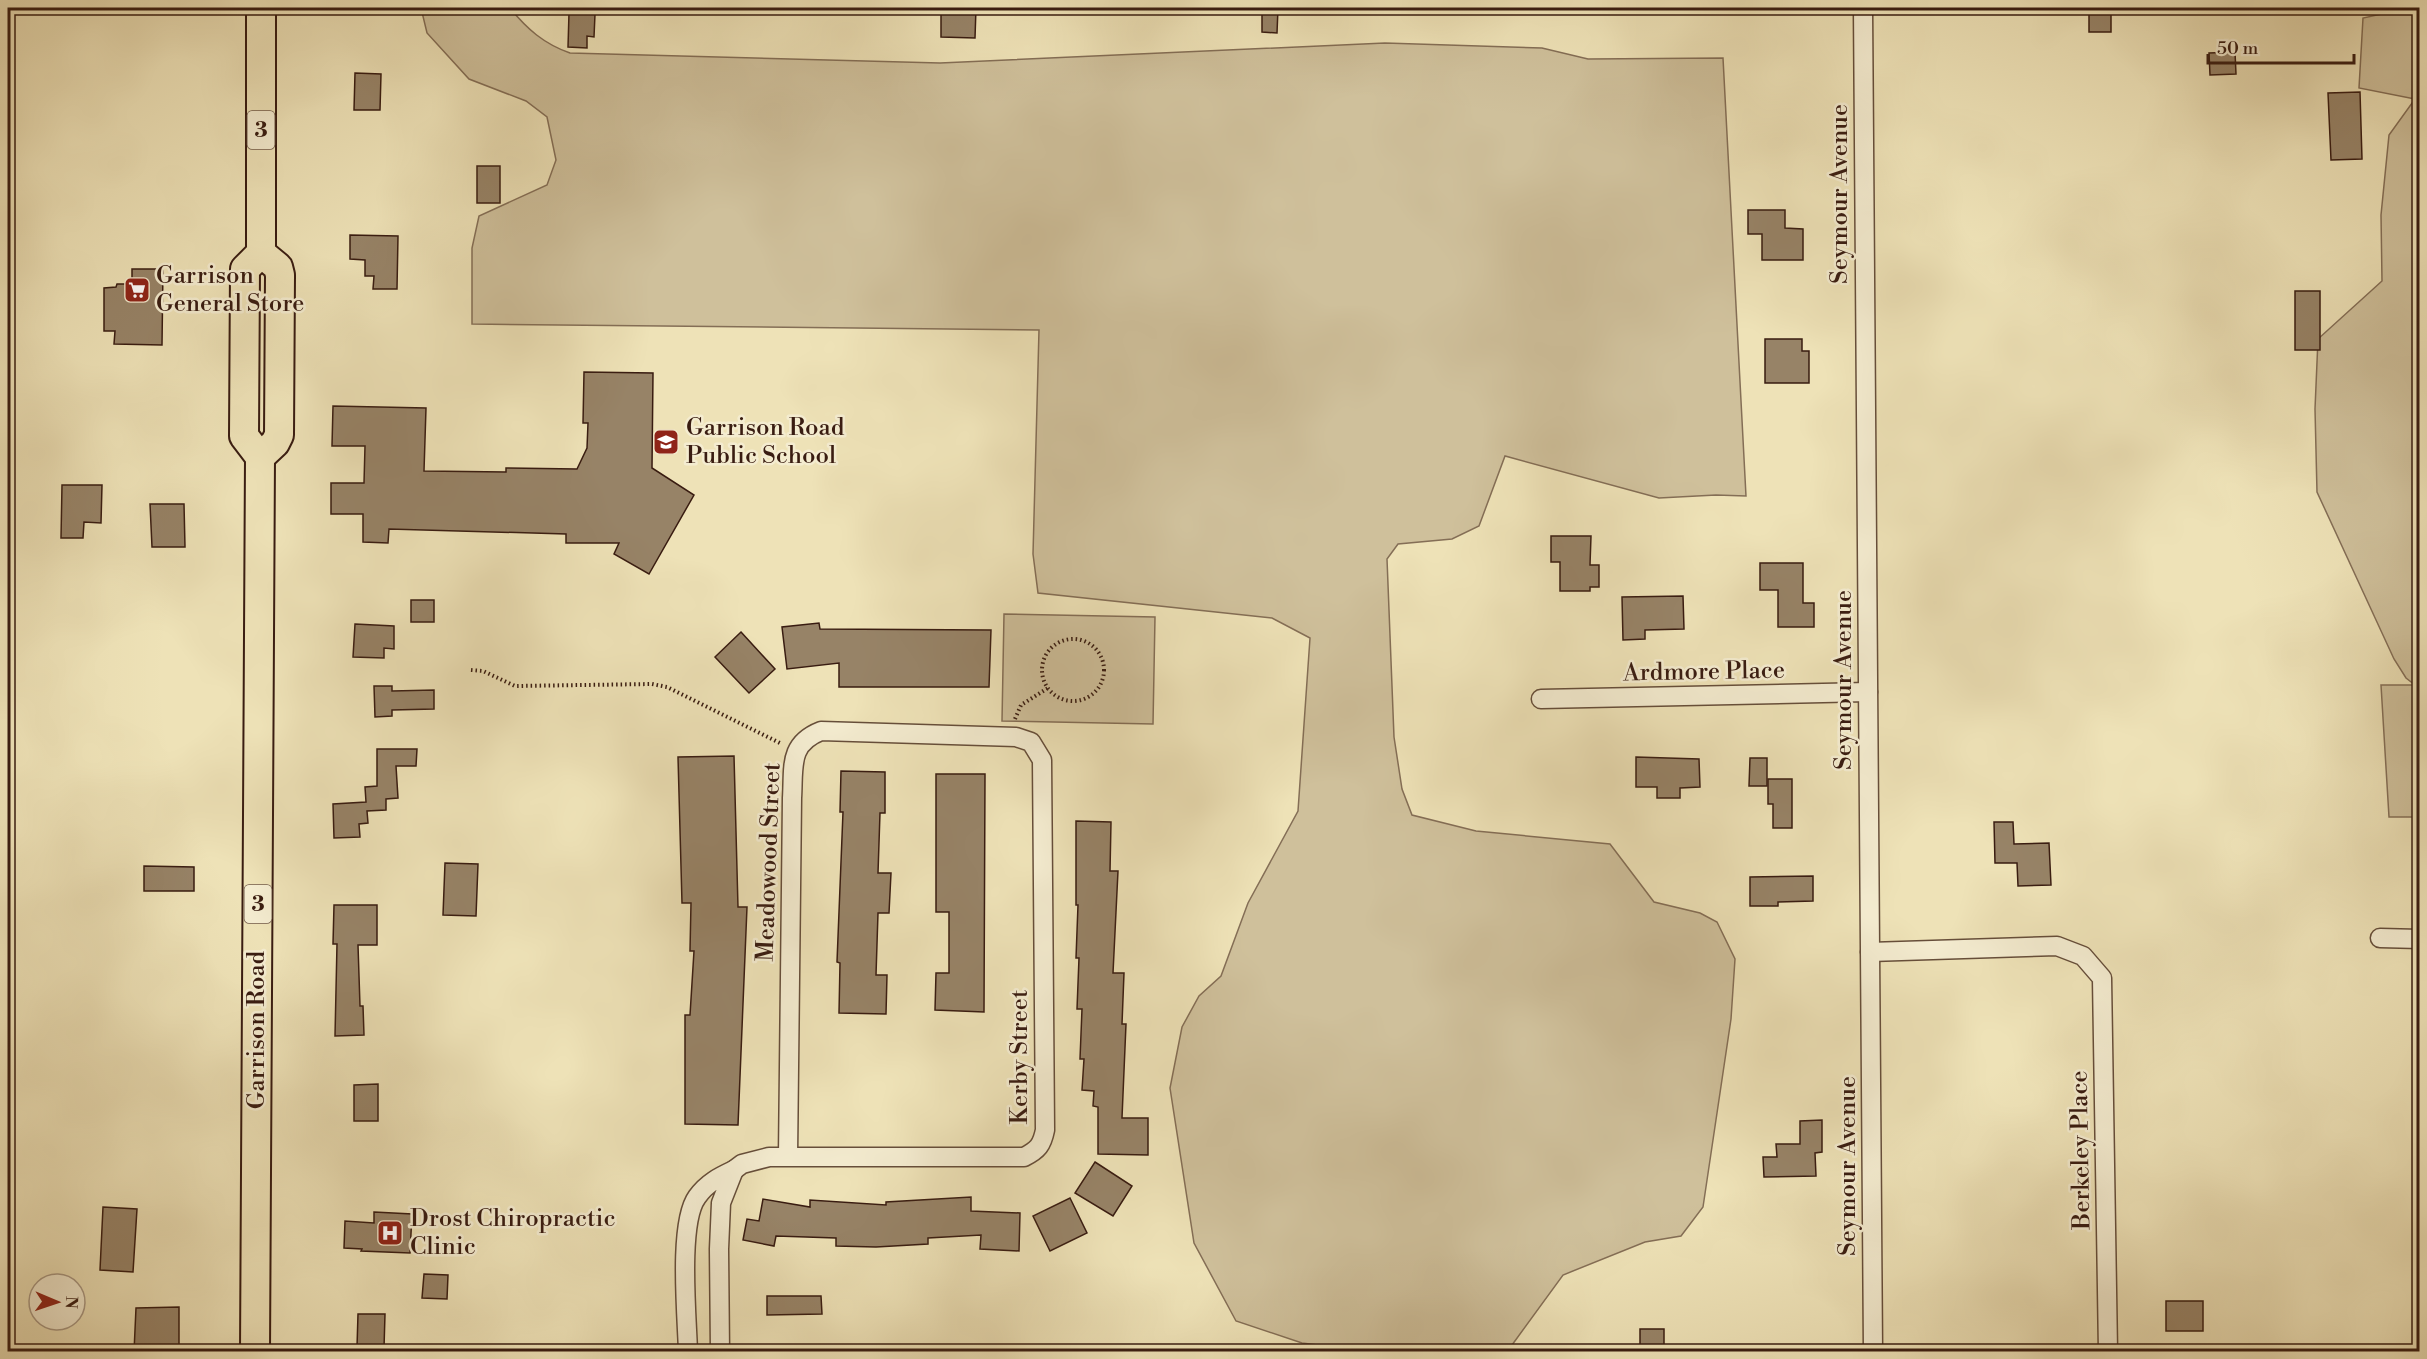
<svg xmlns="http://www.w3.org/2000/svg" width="2427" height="1359" font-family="'Libre Bodoni',serif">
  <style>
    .green { fill: #cfc09b; stroke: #846e56; stroke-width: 1.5 }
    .building { fill: #978367; stroke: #391c11; stroke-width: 1.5 }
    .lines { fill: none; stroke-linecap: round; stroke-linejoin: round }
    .street-casing { stroke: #664e3a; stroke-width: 21 }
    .primary-casing { stroke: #391c11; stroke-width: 32 }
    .path { stroke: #391c11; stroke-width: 4; stroke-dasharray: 1.5 3; stroke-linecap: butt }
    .street { stroke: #f4ecd0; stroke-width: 18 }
    .primary { stroke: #eee2b7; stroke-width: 28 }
    .labels { text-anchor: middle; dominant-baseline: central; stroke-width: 5; stroke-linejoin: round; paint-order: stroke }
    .shield { fill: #f4ecd0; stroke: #715a4a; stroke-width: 1.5 }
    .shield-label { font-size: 22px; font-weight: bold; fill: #391c11 }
    .street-label { font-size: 24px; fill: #391c11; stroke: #f4ecd0 }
    .poi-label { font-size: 24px; fill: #391c11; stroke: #f4ecd0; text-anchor: start }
  </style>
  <rect width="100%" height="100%" fill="#eee2b7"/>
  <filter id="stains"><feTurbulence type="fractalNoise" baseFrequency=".00333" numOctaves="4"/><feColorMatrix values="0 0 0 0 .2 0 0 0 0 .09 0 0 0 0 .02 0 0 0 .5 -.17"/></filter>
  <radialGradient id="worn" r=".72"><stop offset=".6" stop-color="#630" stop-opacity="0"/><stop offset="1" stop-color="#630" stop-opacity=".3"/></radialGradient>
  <g class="green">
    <path d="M421 8H510C527 29 544 44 570 53L940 63 1385 43 1542 48 1588 59 1723 58 1746 496 1716 495 1659 498 1505 456 1479 526 1452 539 1398 544 1387 559 1394 737 1402 789 1412 815 1476 831 1610 844 1654 902 1700 913 1717 922 1735 959 1731 1019 1703 1207 1681 1236 1645 1242 1563 1275 1512 1345 1484 1352 1364 1351 1302 1343 1236 1321 1194 1243 1170 1088 1182 1027 1199 996 1221 976 1248 903 1298 811 1310 638 1272 618 1038 593 1033 554 1039 330 472 324V248L479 216 547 185 556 160 547 117 526 101 469 79 427 33Z"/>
    <path d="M2409 8H2419V817H2389L2381 685H2415L2406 678 2394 659 2317 492 2315 409 2318 339 2382 281 2381 215 2389 135 2415 99 2359 88 2363 18Z"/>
    <path d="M1004 614 1155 617 1153 724 1002 721Z"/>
  </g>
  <g class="building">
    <path d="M941 8H976L975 38 941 37Z"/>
    <path d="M1262 8H1278L1277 33 1262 32Z"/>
    <rect x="2089" y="9" width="22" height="23"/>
    <path d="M569 13 595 14 594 37 587 36V48L568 47Z"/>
    <path d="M2235 52 2236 74 2210 75 2209 53Z"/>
    <path d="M355 73 381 74 380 110H354Z"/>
    <path d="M2360 92 2362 159 2331 160 2328 93Z"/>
    <rect x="477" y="166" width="23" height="37"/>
    <path d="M1748 210H1785V228L1803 229V260H1762V234H1748Z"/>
    <path d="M350 235 398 236 397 289H373L374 276H365V260L350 259Z"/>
    <path d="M132 269H163L162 345 114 344 115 331H104V288L116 287 117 284H132Z"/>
    <rect x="2295" y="291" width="25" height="59"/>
    <path d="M1765 339H1802V351H1809V383H1765Z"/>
    <path d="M584 372 653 373 652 468 694 495 649 574 614 554 619 543H566V534L389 529 388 543 363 542V514H331V483H364L365 446H332L333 406 426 408 424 471 506 472V468L577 469 587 448 588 423H583Z"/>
    <path d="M62 485H102L101 523 84 522 83 538H61Z"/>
    <path d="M150 504H184L185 547H152Z"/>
    <path d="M1551 536H1591L1590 565H1599V587H1590V591H1560V562H1551Z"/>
    <path d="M1760 563H1803V603H1814V627H1778V590H1760Z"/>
    <path d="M1683 596 1684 629 1645 630V639L1623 640 1622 597Z"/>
    <rect x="411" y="600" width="23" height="22"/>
    <path d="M819 623 820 629 991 630 989 687H839V663L787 669 782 627Z"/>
    <path d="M355 624 394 626V649L384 648V658L353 657Z"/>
    <path d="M741 632 775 669 749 693 715 657Z"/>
    <path d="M374 686H392V691L434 690V709L392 710V716L375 717Z"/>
    <path d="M377 749H417L416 766H396L398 798 386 799V810L367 811 368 823 359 824 360 837 334 838 333 804 366 802 365 787 377 786Z"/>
    <path d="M734 756 738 907H747L738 1125 685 1124V1015H690L694 951H690L691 903H682L678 757Z"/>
    <path d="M1636 757 1699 759 1700 787 1680 788V798H1657V787H1636Z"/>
    <path d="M1750 758H1767V786H1749Z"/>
    <path d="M841 771 885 772V813H880L878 873H891L889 913H878L876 975H887L886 1014 839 1013 840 963 837 962 843 812H840Z"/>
    <path d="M936 774H985L984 1012 935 1010 936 973H949V912H936Z"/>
    <path d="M1768 779H1792V828H1773V804H1768Z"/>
    <path d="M1076 821 1111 822 1110 871H1118L1113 973H1124L1122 1024H1126L1122 1118H1148V1155L1098 1154V1107L1093 1106 1094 1091 1082 1090 1084 1059H1080L1082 1009H1077L1079 958H1076L1078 905H1076Z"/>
    <path d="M1994 822H2013L2014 844 2049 843 2051 885 2018 886 2017 863H1995Z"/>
    <path d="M445 863 478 864 476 916 443 915Z"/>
    <path d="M144 866 194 867V891H144Z"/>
    <path d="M1813 876V901L1778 902V906H1750V877Z"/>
    <path d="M334 905H377V945H358L360 1006H363L364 1035 335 1036 337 944H333Z"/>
    <path d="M378 1084V1121H354V1085Z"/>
    <path d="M1822 1120V1152L1815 1153 1816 1176 1764 1177 1763 1157H1777L1776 1144H1800V1121Z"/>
    <path d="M1095 1162 1132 1186 1113 1216 1075 1193Z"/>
    <path d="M971 1197V1211L1020 1213 1019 1251 980 1249 981 1235 928 1238V1244L876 1247 836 1246V1238L776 1236 774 1246 743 1240 747 1219 759 1221 763 1199 810 1207V1200L886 1205V1202Z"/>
    <path d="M1070 1198 1087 1233 1050 1251 1033 1216Z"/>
    <path d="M103 1207 137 1209 133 1272 100 1270Z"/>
    <path d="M374 1212 412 1214 410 1253 361 1251 362 1249 344 1248 345 1221 374 1223Z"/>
    <path d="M424 1274 448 1275 447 1299 422 1298Z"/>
    <path d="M767 1296H821L822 1314 767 1315Z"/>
    <rect x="2166" y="1301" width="37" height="30"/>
    <path d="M179 1307V1352H134L136 1308Z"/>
    <path d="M358 1314H385L384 1348 357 1347Z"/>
    <rect x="1640" y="1329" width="24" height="23"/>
  </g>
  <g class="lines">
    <g class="street-casing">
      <g id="street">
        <path d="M1863 8 1873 1352"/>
        <path d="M1541 699 1868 692"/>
        <path d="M2380 938 2420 939"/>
        <path d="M1870 952 2057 946 2083 956 2102 978 2108 1352"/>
        <path d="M734 1170 742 1164 769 1157H1024C1038 1150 1042 1145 1045 1130L1042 760 1031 742 1016 737 821 731C788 744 794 767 792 798L788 1157"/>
        <path d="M688 1352C687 1317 678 1223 697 1197 707 1183 719 1177 734 1170L721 1203 719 1249 720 1352"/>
      </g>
    </g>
    <g class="primary-casing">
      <g id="primary">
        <path d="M260 457 275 443 279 435 280 275 278 267 261 253"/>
        <path d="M255 1352 260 457 244 436 245 269 261 253V8"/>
      </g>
    </g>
    <g class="path">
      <circle cx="1073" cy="670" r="31"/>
      <path d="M471 670 483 671 515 686 652 684 667 687 782 744"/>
      <path d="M1015 719 1021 705 1048 688"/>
    </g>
    <use href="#street" class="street"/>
    <use href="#primary" class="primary"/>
  </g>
  <defs>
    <g id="supermarket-square" transform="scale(1.35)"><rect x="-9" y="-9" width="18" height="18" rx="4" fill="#8f2418" stroke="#f4ecd0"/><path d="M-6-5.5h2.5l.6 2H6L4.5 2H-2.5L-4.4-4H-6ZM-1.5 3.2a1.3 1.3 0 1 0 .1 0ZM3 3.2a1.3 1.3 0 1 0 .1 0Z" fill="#fff"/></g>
    <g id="school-square" transform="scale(1.35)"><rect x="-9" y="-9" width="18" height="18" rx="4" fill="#8f2418" stroke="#f4ecd0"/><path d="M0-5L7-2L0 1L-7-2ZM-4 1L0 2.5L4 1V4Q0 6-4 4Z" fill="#fff"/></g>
    <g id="hospital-square" transform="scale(1.35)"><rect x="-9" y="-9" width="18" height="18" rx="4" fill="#8f2418" stroke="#f4ecd0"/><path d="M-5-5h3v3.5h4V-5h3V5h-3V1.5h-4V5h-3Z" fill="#fff"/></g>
  </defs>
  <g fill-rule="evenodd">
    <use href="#supermarket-square" x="137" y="290"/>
    <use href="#school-square" x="666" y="442"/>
    <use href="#hospital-square" x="390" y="1233"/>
  </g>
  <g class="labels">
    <g class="shield">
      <rect x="247.5" y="111" width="27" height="38" rx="4.5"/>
      <rect x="244.5" y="885" width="27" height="38" rx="4.5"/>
    </g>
    <g class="shield-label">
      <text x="261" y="130">3</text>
      <text x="258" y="904">3</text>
    </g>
    <g class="street-label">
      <text transform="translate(1840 194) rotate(-90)">Seymour Avenue</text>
      <text transform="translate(1704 672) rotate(-1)">Ardmore Place</text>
      <text transform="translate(1844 680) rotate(-90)">Seymour Avenue</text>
      <text transform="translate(769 862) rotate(-88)">Meadowood Street</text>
      <text transform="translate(257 1030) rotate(-90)">Garrison Road</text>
      <text transform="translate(1020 1057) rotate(-90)">Kerby Street</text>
      <text transform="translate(2081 1150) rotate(-91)">Berkeley Place</text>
      <text transform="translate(1848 1166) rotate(-90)">Seymour Avenue</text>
    </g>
    <g class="poi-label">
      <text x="156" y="276">Garrison<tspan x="156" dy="28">General Store</tspan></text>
      <text x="686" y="428">Garrison Road<tspan x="686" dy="28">Public School</tspan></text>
      <text x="410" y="1219">Drost Chiropractic<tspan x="410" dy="28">Clinic</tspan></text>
    </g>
  </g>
  <rect width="2427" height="1359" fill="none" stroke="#eee2b7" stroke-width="30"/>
  <rect x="9" y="9" width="2409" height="1341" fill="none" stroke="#391c11" stroke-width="3"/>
  <rect x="15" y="15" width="2397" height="1329" fill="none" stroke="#391c11" stroke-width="1.5"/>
  <g transform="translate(57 1302) rotate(92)"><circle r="28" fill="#f4ecd0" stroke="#a99984" stroke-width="1.5"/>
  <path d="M0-4.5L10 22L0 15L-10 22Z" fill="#8f2418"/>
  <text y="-9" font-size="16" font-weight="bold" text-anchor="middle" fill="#391c11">N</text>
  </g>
  <path d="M2208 54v9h146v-9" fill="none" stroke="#391c11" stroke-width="3"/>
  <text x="2217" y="54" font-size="18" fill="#391c11" stroke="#f4ecd0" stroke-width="4.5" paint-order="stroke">50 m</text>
  <rect width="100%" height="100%" filter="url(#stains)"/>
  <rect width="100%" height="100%" fill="url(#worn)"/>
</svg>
